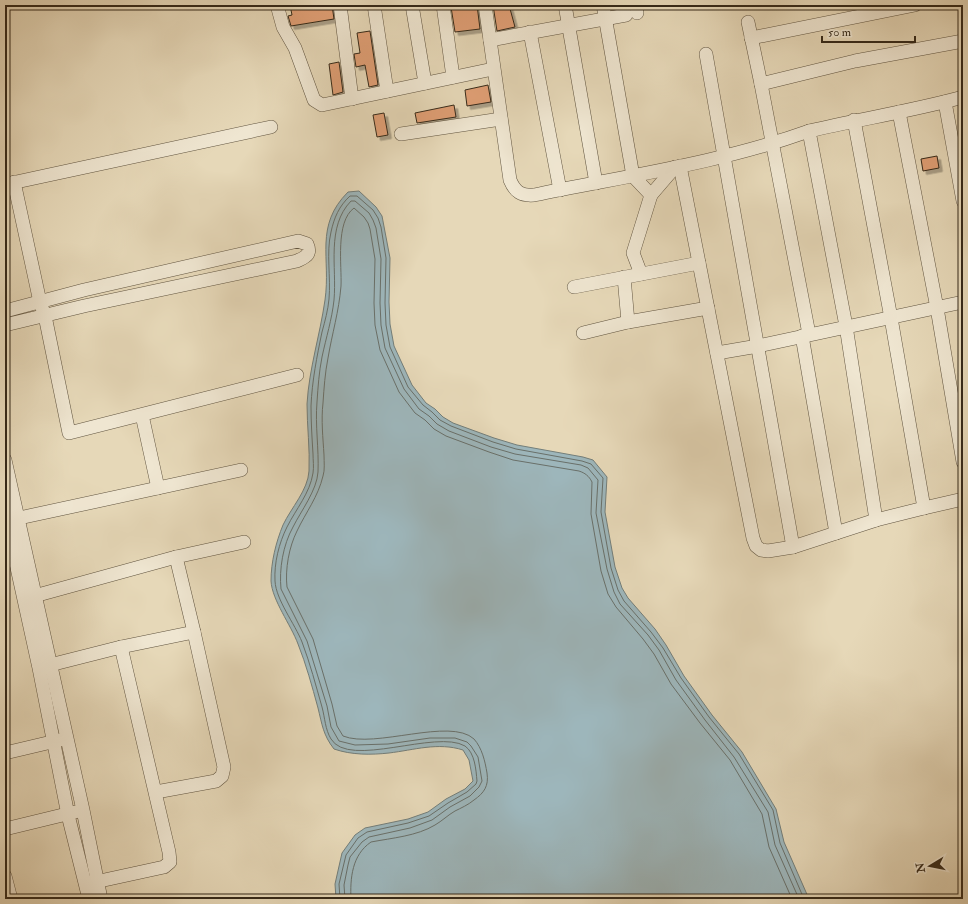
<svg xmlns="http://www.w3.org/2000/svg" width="968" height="904" font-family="'IM FELL Double Pica',serif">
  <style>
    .water { fill: #9db6bb; stroke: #737e7a }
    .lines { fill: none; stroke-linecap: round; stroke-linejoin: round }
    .shore { stroke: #69706a; stroke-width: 1 }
    .building { fill: #e09f74; stroke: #352919; filter: url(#shadow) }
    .minor-casing { stroke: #615541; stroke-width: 14 }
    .minor { stroke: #efe6d1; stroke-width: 13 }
  </style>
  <defs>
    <filter id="shadow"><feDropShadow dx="3.5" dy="3.5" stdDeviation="0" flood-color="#0004"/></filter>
  </defs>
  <rect width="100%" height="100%" fill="#e6d8b8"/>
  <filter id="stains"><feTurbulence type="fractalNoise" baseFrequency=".005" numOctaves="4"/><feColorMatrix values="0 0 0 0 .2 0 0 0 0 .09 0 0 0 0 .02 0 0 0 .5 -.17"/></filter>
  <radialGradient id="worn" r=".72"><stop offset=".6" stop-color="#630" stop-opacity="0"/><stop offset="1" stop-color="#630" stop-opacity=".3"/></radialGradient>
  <path class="water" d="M359 191 376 207 382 216 390 258 389 302 390 324 394 346 412 385 426 403 435 409 443 417 453 423 494 438 517 445 583 457 593 460 607 477 605 512 615 567 622 588 628 598 655 629 666 645 684 676 712 715 742 752 776 809 784 842 809 899H336L335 884 342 853 355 835 365 828 408 819 428 812 446 799 465 789 473 781 469 760 463 750C438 742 414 750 389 753 371 755 351 755 334 749 323 735 322 724 318 708 312 686 306 664 298 644 291 625 272 600 271 581 271 562 276 542 283 525 291 508 308 490 309 471 310 449 307 426 307 404 309 369 320 335 325 300 331 258 314 226 348 192Z"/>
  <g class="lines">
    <g class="shore">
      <path d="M340 899 339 884 346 855 358 838 367 832 408 823 429 816 448 803 467 792 476 784 477 781C476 770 475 753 465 746 436 729 349 769 331 739 325 729 325 718 322 707 316 686 310 663 302 642 295 624 276 600 275 581 274 563 279 543 287 527 296 509 310 493 313 473 314 467 313 460 313 454 312 438 311 422 311 406 312 381 317 356 322 332 325 321 328 310 329 299 331 277 326 253 331 232 334 218 339 206 350 196H357L373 210 378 218 381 227 386 258 385 303 386 325 390 347 408 387 423 405 432 412 440 420 451 426 493 442 516 449 582 461 591 464 603 478 601 512 611 568 618 590 624 601 651 632 663 648 681 678 709 717 739 754 773 810 780 843 804 899"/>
      <path d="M345 899 344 885 348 865 350 857 362 842 369 837 410 828 432 820 450 807 470 796 479 787 482 781 478 757 471 746 467 742 455 738H430L388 744 355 745 339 741 331 727 327 706 307 641 281 589C279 569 283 545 293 527 301 511 317 490 318 472 319 449 315 425 317 402 318 387 319 372 322 357 326 338 332 319 334 300 337 267 326 227 351 201H355L369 213 373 220 376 228 381 259 380 303 381 325 385 348 404 389 419 409 429 416 437 424 449 431 491 447 515 454 581 465 588 468 598 480 596 513 607 569 614 592 620 604 648 635 659 650 676 680 705 720 734 757 768 812 775 845 799 899"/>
      <path d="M351 899C350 878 352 855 371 842 392 838 417 836 435 825 442 821 448 815 455 811 461 808 468 805 474 800 484 793 489 786 487 773 485 761 482 748 474 739 450 717 375 749 343 736L337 726 332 704 313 639 287 587C285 569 289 547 297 531 306 512 318 497 323 476 325 470 324 462 324 455 323 438 321 420 323 403 324 388 325 373 328 358 332 334 339 311 341 286 342 266 335 222 354 208L364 217 368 223 370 229 375 259 374 303 375 325 380 350 399 392 415 413 425 420 434 429 446 436 489 452 513 460 579 471C585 473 589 476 592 482L591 514 601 571 608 594 616 607 643 639 654 654 671 684 700 723 730 760 762 814 769 847 792 899"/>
    </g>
  </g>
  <g class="building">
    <path d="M290 5H332L334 19 291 26 288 16 292 15Z"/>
    <path d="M464 5H477L480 29 455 32 451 7Z"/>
    <path d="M493 5H509L515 27 497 31Z"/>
    <path d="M370 31 378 85 369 87 365 65 356 67 354 54 360 53 357 33Z"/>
    <path d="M339 62 343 92 333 95 329 64Z"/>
    <path d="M488 85 491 102 467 106 465 90Z"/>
    <path d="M454 105 456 117 417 123 415 113Z"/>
    <path d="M384 113 388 135 377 137 373 115Z"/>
    <path d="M937 156 939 168 923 171 921 159Z"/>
  </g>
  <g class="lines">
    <g class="minor-casing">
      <g id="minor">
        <path d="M277 5 283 27 295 48 314 100 322 105 493 69"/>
        <path d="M340 5 352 99"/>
        <path d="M374 5 387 91"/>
        <path d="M412 5 425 83"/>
        <path d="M443 5 453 77"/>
        <path d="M485 5 510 180C515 192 521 196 534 195 626 176 720 163 809 131"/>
        <path d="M565 5 596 183"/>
        <path d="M603 5 633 176 651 195 633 253 641 274"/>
        <path d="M636 5 637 13"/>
        <path d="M748 22 761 84 855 61 963 41"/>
        <path d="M530 32 560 190"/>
        <path d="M751 38 915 5"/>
        <path d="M490 40 626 15"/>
        <path d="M706 54 793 547"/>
        <path d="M761 84 809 334"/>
        <path d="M945 102 963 201"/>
        <path d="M899 112 937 308 963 462"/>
        <path d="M854 120 891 318 924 508"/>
        <path d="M401 134 501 119"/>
        <path d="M680 166 753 538 756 546 761 550 768 551 793 547 876 520 924 508 963 499"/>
        <path d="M14 182 40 302 45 316 69 433 297 375"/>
        <path d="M7 184 271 127"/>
        <path d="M651 195 675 167"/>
        <path d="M624 277 628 322"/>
        <path d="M574 287 699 263"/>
        <path d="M5 311 84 290 298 241 307 244C312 255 305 257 297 261L84 306 5 325"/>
        <path d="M583 333 628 322 708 308"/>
        <path d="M802 336 836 533"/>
        <path d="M717 353 758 346 963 302"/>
        <path d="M142 415 158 488"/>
        <path d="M5 460 83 810 101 899"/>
        <path d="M5 513 39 668 68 815 89 899"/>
        <path d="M10 520 241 470"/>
        <path d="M876 520 846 326 809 131C860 119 912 111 963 97"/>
        <path d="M27 598 176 557"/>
        <path d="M42 667 121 647"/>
        <path d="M5 753 60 740"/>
        <path d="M156 792 216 781 222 776 224 767 194 632"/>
        <path d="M5 829 75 812"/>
        <path d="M5 876 11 899"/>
        <path d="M86 884 164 867 170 862 169 852 121 647 194 632 176 557 244 542"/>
      </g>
    </g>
    <use href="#minor" class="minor"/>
  </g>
  <rect width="968" height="904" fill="none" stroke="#e6d8b8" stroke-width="20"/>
  <rect x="6" y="6" width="956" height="892" fill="none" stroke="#352919" stroke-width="2"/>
  <rect x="10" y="10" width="948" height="884" fill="none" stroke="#352919"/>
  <g transform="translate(930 866) rotate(260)" stroke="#efe6d1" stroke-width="3" paint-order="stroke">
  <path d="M0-3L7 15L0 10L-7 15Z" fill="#352919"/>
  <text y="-6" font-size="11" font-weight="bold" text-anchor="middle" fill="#352919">N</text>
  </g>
  <path d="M822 36v6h93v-6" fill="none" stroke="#352919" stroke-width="2"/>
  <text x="828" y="36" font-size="12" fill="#352919" stroke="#efe6d1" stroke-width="3" paint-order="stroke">50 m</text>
  <rect width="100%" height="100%" filter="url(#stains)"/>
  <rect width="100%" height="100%" fill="url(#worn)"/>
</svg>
